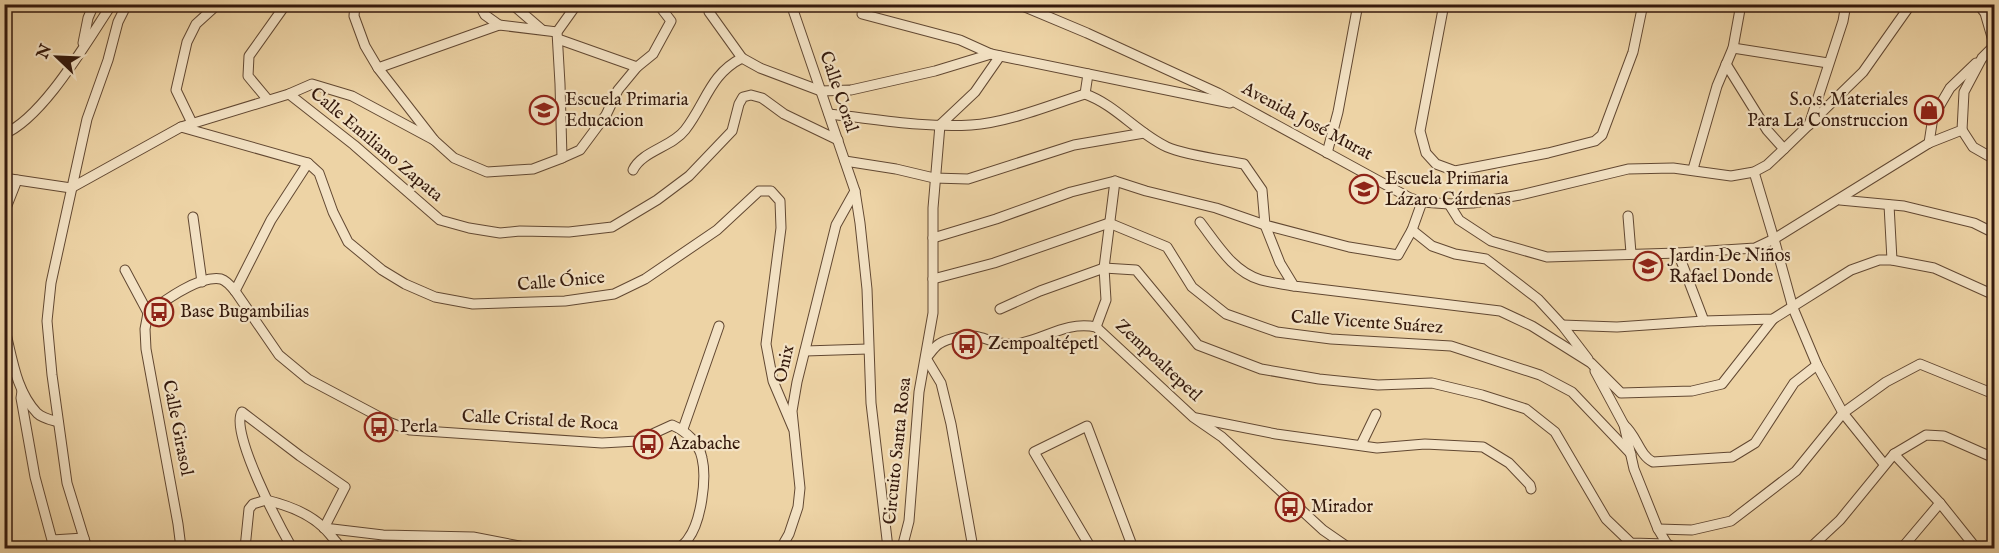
<svg xmlns="http://www.w3.org/2000/svg" width="1999" height="553" font-family="'IM FELL English',serif">
  <style>
    .lines { fill: none; stroke-linecap: round; stroke-linejoin: round }
    .minor-casing { stroke: #624832; stroke-width: 11 }
    .minor { stroke: #f3e2c4; stroke-width: 9 }
    .labels { text-anchor: middle; dominant-baseline: central; stroke-width: 4.5; stroke-linejoin: round; paint-order: stroke }
    .street-label { font-size: 18px; fill: #34190c; stroke: #f3e2c4 }
    .poi-label { font-size: 18px; fill: #34190c; stroke: #f3e2c4; text-anchor: start }
  </style>
  <rect width="100%" height="100%" fill="#edd3a5"/>
  <filter id="stains"><feTurbulence type="fractalNoise" baseFrequency=".00333" numOctaves="4"/><feColorMatrix values="0 0 0 0 .2 0 0 0 0 .09 0 0 0 0 .02 0 0 0 .5 -.17"/></filter>
  <radialGradient id="worn" r=".72"><stop offset=".6" stop-color="#630" stop-opacity="0"/><stop offset="1" stop-color="#630" stop-opacity=".3"/></radialGradient>
  <g class="lines">
    <g class="minor-casing">
      <g id="minor">
        <path d="M355 4 354 16 365 46 378 68 434 140 454 158 487 172 533 169 562 158 560 84 557 32 577 4"/>
        <path d="M479 4 485 15 499 25"/>
        <path d="M512 4 541 29"/>
        <path d="M710 4 709 12 742 58 760 68 821 91 851 90 935 71 991 54 1230 103"/>
        <path d="M791 4 855 191 860 223 867 289 871 403 888 548"/>
        <path d="M1018 4 1087 33 1218 93 1410 198 1422 202 1449 204 1473 203 1520 195 1628 169 1673 168 1731 176 1754 172 1767 165 1784 149 1863 72 1911 4"/>
        <path d="M1444 4 1420 131 1426 153 1436 164 1455 171 1548 153 1595 141 1602 135 1633 52 1643 4"/>
        <path d="M1978 4 1985 13 1994 44"/>
        <path d="M4 7 7 4"/>
        <path d="M862 14 960 40 991 54"/>
        <path d="M558 39 637 67"/>
        <path d="M83 43 88 18 94 4"/>
        <path d="M1733 48 1828 63"/>
        <path d="M1726 64 1767 130 1784 149"/>
        <path d="M378 68 499 25 557 32"/>
        <path d="M1088 74 1085 94C1116 105 1137 133 1167 147 1185 155 1224 160 1244 164L1262 190 1265 225 1280 263 1294 286 1500 311 1532 326 1591 363 1621 393 1692 391 1722 384 1773 319"/>
        <path d="M289 94 354 145 440 220 469 228 500 233 520 231 569 232 612 227 657 200 689 176 732 131 739 104 743 97 751 95 762 98 784 114 838 140"/>
        <path d="M268 100 248 76 249 56 286 4"/>
        <path d="M829 114C876 119 924 128 971 125 1007 123 1050 105 1085 94"/>
        <path d="M192 123 176 90 187 42 196 24 218 4"/>
        <path d="M1809 125 1843 21 1846 4"/>
        <path d="M181 127 308 163 319 173 333 212 348 242 382 270 405 284 435 297 473 304 565 301 614 294 645 279 717 230 759 191H771L780 201 781 228 766 344 773 381 793 428"/>
        <path d="M1962 130 1973 147 1994 159"/>
        <path d="M4 134C44 117 87 41 112 4"/>
        <path d="M1929 143 1933 117 1950 88 1976 63"/>
        <path d="M1327 153 1338 112 1358 4"/>
        <path d="M562 158 580 150 606 115 618 90 637 67 653 54 671 21 658 4"/>
        <path d="M845 161 896 169 934 178 968 179 1074 145 1144 133"/>
        <path d="M1693 169 1717 86 1733 48 1741 4"/>
        <path d="M633 170C642 151 672 147 685 130 706 103 710 74 742 58"/>
        <path d="M1754 172 1774 239 1793 308 1817 365 1843 413 1884 464"/>
        <path d="M4 178 71 188 181 127 289 94 312 84 352 96 434 140"/>
        <path d="M1840 200 1904 206 1974 223 1994 233"/>
        <path d="M1449 204 1459 220 1491 241 1547 257 1678 253 1755 248 1774 239 1929 143 1962 130 1964 92 1982 58 1994 46"/>
        <path d="M1889 205 1892 260"/>
        <path d="M4 213 17 180"/>
        <path d="M1628 216 1631 253"/>
        <path d="M193 217 202 282"/>
        <path d="M1200 222C1217 244 1233 272 1261 280 1272 283 1283 284 1294 286"/>
        <path d="M1412 230 1432 246 1455 254 1486 259 1538 299 1562 325 1588 359"/>
        <path d="M933 238 996 219 1071 192 1115 181 1146 191 1216 208 1265 225 1349 247 1398 255 1412 230 1422 202"/>
        <path d="M1678 253 1704 321"/>
        <path d="M125 270 148 313"/>
        <path d="M933 279 994 263 1109 223 1167 247 1192 287 1226 314 1277 332 1331 339 1451 346 1540 375 1572 392 1631 454"/>
        <path d="M235 291 271 220 308 163"/>
        <path d="M1000 309 1040 291 1104 268 1136 270 1198 345 1261 369 1319 379 1378 385 1432 383 1482 395 1526 409 1555 432 1606 519 1631 543 1667 544"/>
        <path d="M148 313C164 301 199 275 221 279 227 281 231 286 235 291L279 355 308 379 391 423 410 430 602 443 637 441 672 425C686 431 699 443 702 458 707 479 701 522 688 539 686 543 681 546 678 548"/>
        <path d="M148 313 145 329 146 349 178 524 181 548"/>
        <path d="M1562 325 1617 327 1704 321 1773 319 1851 270 1879 260H1892L1934 268 1994 295"/>
        <path d="M4 326C12 355 15 390 37 413 42 418 51 420 58 422"/>
        <path d="M1096 327 1106 300 1104 268 1115 181"/>
        <path d="M805 351 868 349"/>
        <path d="M926 358C930 354 934 347 939 344 948 338 969 334 979 337 991 340 1004 346 1016 344 1045 340 1064 321 1096 327L1193 417 1222 437 1323 530 1349 548"/>
        <path d="M926 358 941 383 951 424 973 548"/>
        <path d="M1595 371 1624 425 1634 469 1658 529 1667 544 1675 548"/>
        <path d="M22 391 21 398 35 477 52 540 84 538"/>
        <path d="M1196 418 1276 434 1377 448 1425 444 1483 447 1509 463 1530 485 1531 489"/>
        <path d="M1624 425C1637 436 1639 455 1653 462L1732 457 1755 443 1794 383 1817 365"/>
        <path d="M683 429 719 326"/>
        <path d="M1361 445 1376 414"/>
        <path d="M1894 454 1940 503 1976 548"/>
        <path d="M266 500C287 505 307 512 323 527 330 533 335 542 342 548"/>
        <path d="M324 528 383 535 473 537 530 548"/>
        <path d="M1658 529 1692 530 1731 521 1796 471 1843 413 1886 382 1920 364 1994 394"/>
        <path d="M87 548 67 483 52 375 47 321 51 283 87 119 108 60 118 22 127 4"/>
        <path d="M245 548 249 509 253 504 266 500"/>
        <path d="M292 548C280 527 229 431 242 412L300 456 345 487 324 528"/>
        <path d="M781 548 789 534 798 507 800 488 792 411 797 382 836 225 855 191"/>
        <path d="M902 548 909 521 919 392 933 313V208L940 125 975 92 1000 56"/>
        <path d="M1091 548 1034 452 1087 426 1133 548"/>
        <path d="M1810 548 1840 520 1894 454 1926 435 1944 436 1994 458"/>
        <path d="M1902 548 1940 503"/>
      </g>
    </g>
    <use href="#minor" class="minor"/>
  </g>
  <defs>
    <g id="school-ring" transform="scale(1.5)"><circle r="9.5" fill="#f3e2c4" stroke="#8f2418" stroke-width="1.5"/><path d="M0-5L7-2L0 1L-7-2ZM-4 1L0 2.5L4 1V4Q0 6-4 4Z" fill="#8f2418"/></g>
    <g id="shop-ring" transform="scale(1.5)"><circle r="9.5" fill="#f3e2c4" stroke="#8f2418" stroke-width="1.5"/><path d="M-5-2.5h2.3a2.7 3.5 0 0 1 5.4 0H5L5.5 6h-11ZM-1.5-2.5h3a1.5 2.3 0 0 0-3 0Z" fill="#8f2418"/></g>
    <g id="bus-ring" transform="scale(1.5)"><circle r="9.5" fill="#f3e2c4" stroke="#8f2418" stroke-width="1.5"/><path d="M-5-6H5V4H4V6H2V4H-2V6H-4V4H-5ZM-3.5-4V0h7V-4ZM-3.5 1.2v1.5H-2V1.2ZM2 1.2v1.5H3.5V1.2Z" fill="#8f2418"/></g>
  </defs>
  <g fill-rule="evenodd">
    <use href="#school-ring" x="544" y="110"/>
    <use href="#shop-ring" x="1929" y="110"/>
    <use href="#school-ring" x="1364" y="189"/>
    <use href="#school-ring" x="1648" y="266"/>
    <use href="#bus-ring" x="159" y="312"/>
    <use href="#bus-ring" x="967" y="344"/>
    <use href="#bus-ring" x="379" y="427"/>
    <use href="#bus-ring" x="648" y="444"/>
    <use href="#bus-ring" x="1290" y="507"/>
  </g>
  <g class="labels">
    <g class="street-label">
      <text transform="translate(838 92) rotate(71)">Calle Coral</text>
      <text transform="translate(1307 122) rotate(28)">Avenida José Murat</text>
      <text transform="translate(376 145) rotate(40)">Calle Emiliano Zapata</text>
      <text transform="translate(561 282) rotate(-5)">Calle Ónice</text>
      <text transform="translate(1367 323) rotate(4)">Calle Vicente Suárez</text>
      <text transform="translate(1158 361) rotate(43)">Zempoaltepetl</text>
      <text transform="translate(785 364) rotate(-77)">Onix</text>
      <text transform="translate(540 421) rotate(3)">Calle Cristal de Roca</text>
      <text transform="translate(177 428) rotate(79)">Calle Girasol</text>
      <text transform="translate(898 451) rotate(-84)">Circuito Santa Rosa</text>
    </g>
    <g class="poi-label">
      <text x="565" y="100">Escuela Primaria<tspan x="565" dy="21">Educacion</tspan></text>
      <text x="1908" y="100" text-anchor="end">S.o.s. Materiales<tspan x="1908" dy="21">Para La Construccion</tspan></text>
      <text x="1385" y="179">Escuela Primaria<tspan x="1385" dy="21">Lázaro Cárdenas</tspan></text>
      <text x="1669" y="256">Jardin De Niños<tspan x="1669" dy="21">Rafael Donde</tspan></text>
      <text x="180" y="312">Base Bugambilias</text>
      <text x="988" y="344">Zempoaltépetl</text>
      <text x="400" y="427">Perla</text>
      <text x="669" y="444">Azabache</text>
      <text x="1311" y="507">Mirador</text>
    </g>
  </g>
  <rect width="1999" height="553" fill="none" stroke="#edd3a5" stroke-width="24"/>
  <rect x="6" y="6" width="1987" height="541" fill="none" stroke="#34190c" stroke-width="3"/>
  <rect x="12" y="12" width="1975" height="529" fill="none" stroke="#34190c" stroke-width="1.5"/>
  <g transform="translate(57 57) rotate(293)" stroke="#f3e2c4" stroke-width="4.5" paint-order="stroke">
  <path d="M0-4.5L10 22L0 15L-10 22Z" fill="#34190c"/>
  <text y="-9" font-size="16" font-weight="bold" text-anchor="middle" fill="#34190c">N</text>
  </g>
  <rect width="100%" height="100%" filter="url(#stains)"/>
  <rect width="100%" height="100%" fill="url(#worn)"/>
</svg>
